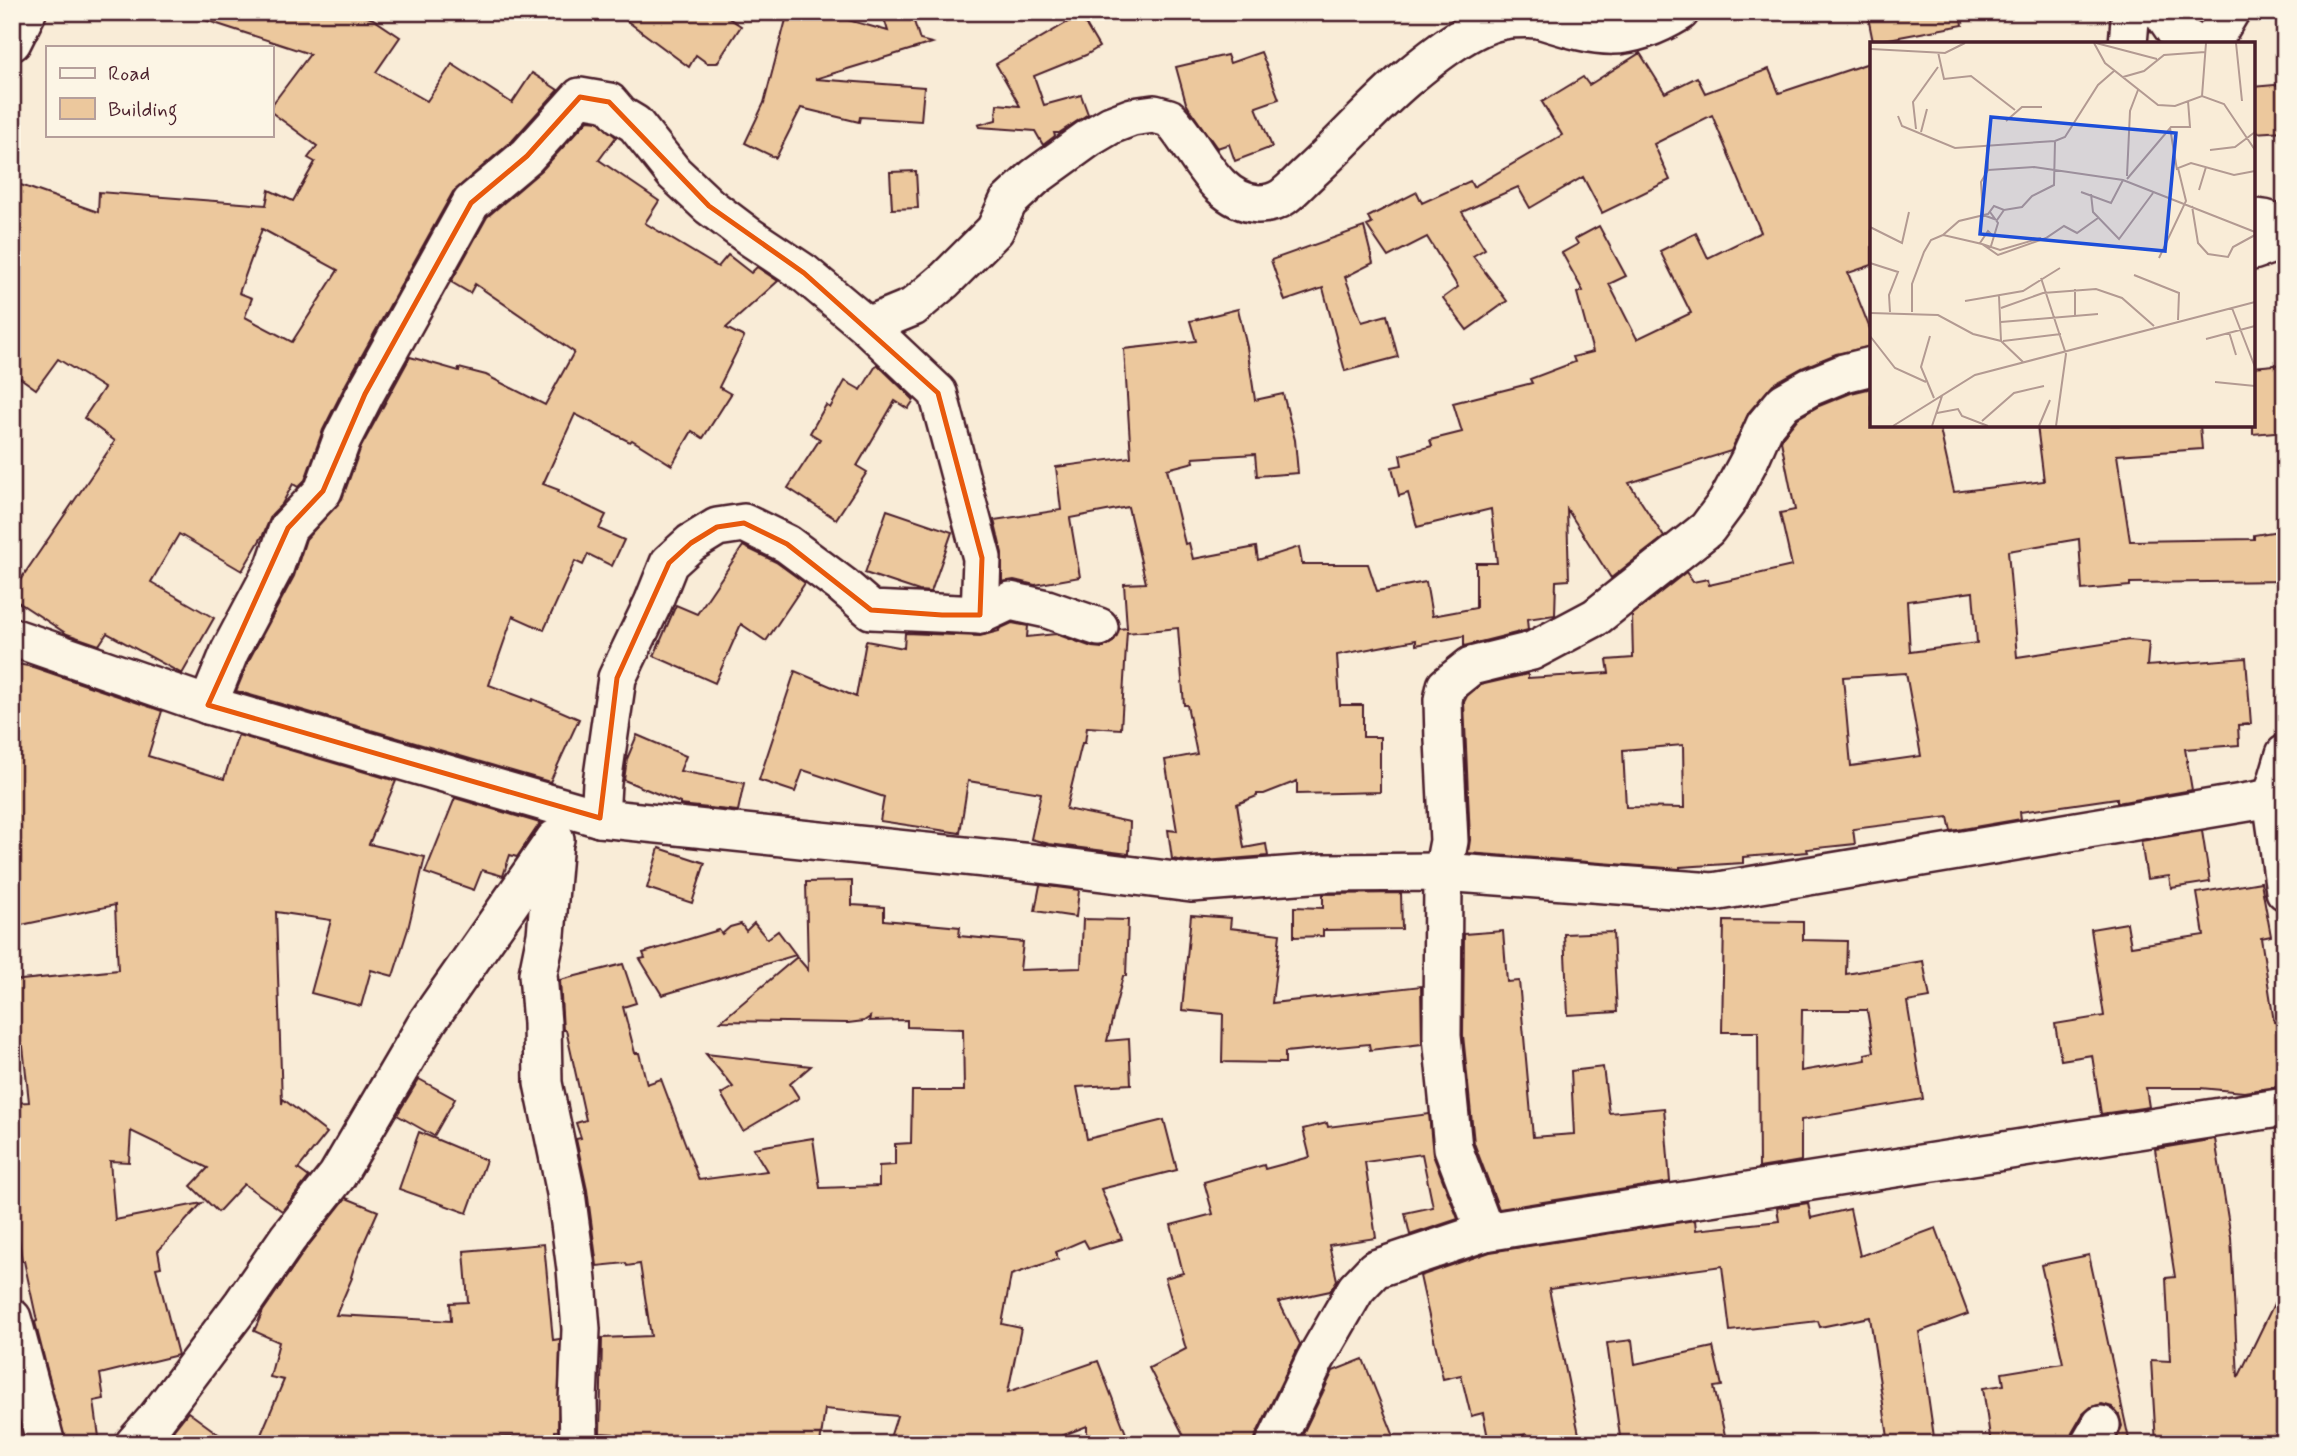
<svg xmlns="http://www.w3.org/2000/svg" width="2297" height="1456" font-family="Mynerve,sans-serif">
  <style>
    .building { fill: #ecc89d; stroke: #4a1f2b; stroke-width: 2; fill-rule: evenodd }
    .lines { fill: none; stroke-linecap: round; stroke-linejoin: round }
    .minor-casing { stroke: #4a1f2b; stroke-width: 42 }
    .minor { stroke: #fcf5e5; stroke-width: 37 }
    .marked { fill: none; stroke: #e8590c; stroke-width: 5; stroke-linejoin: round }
    .inset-road { fill: none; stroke: #b39a92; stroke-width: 2 }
    .view { fill: #1d4ed8; fill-opacity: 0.15; stroke: #1d4ed8; stroke-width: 3.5 }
    .inset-edge { fill: none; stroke: #4a1f2b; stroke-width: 3.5 }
  </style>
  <rect width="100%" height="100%" fill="#f9ecd7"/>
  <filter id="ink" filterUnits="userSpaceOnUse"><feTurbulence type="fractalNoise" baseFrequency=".0143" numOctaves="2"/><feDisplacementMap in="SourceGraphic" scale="14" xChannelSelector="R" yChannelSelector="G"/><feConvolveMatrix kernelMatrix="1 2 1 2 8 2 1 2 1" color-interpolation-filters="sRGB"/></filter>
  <g filter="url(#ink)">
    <g class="building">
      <path d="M200 12H354L373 19 400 37 376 72 427 101 452 64 512 103 532 73 558 90 512 141 453 192 346 384 323 430 305 480 298 487 293 484 282 504 272 514 263 535 242 571 179 534 151 582 214 618 182 674 107 633 99 645 67 634 12 598V592L115 441 84 418 104 388 58 359 36 389 12 372V182L98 212 99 192 266 205 269 190 293 201 315 162 308 158 317 146 271 112V106L310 54 199 18ZM262 229 338 270 292 342 245 317 252 298 239 293Z"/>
      <path d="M615 12H719L741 26 717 63H707L696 55 689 67Z"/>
      <path d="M788 12H819L888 31 882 12H911L920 40 932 43 815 79 924 87 921 121 860 117 859 122 801 108 776 158 745 143 764 103Z"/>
      <path d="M1867 12H1961L1963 25 1873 42Z"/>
      <path d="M1080 15 1099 47 1086 55 1034 76 1044 105 1081 95 1088 114 1059 133H1054L1055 136 1043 145 1035 131 979 127 978 125 996 120 997 104 1020 106 996 64Z"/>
      <path d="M1261 52 1279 99 1256 107 1272 147 1235 161 1229 144 1217 148 1190 110 1186 103 1176 67 1227 55 1230 63Z"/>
      <path d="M1640 53 1665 93 1697 77 1705 93 1769 69 1779 93 1872 62V265L1848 273 1872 334V346L1836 354 1802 368 1773 384 1749 412 1731 451 1629 483 1664 537 1611 578 1567 509 1569 580 1556 581 1555 615 1527 619 1528 630 1464 646V636L1416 645V640L1337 655 1340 705H1363V737H1380V792L1297 794V781L1264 794H1257V796L1237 804 1244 848 1266 844 1268 856 1192 862 1172 859 1168 830 1177 831 1165 760 1197 754 1187 705H1184L1178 628 1127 633V631L1121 729 1087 727 1085 743H1082L1066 809 1130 822 1129 854 1049 844 1031 839 1041 793 968 781 960 833 880 821 884 797 803 770 795 792 759 780 795 671 856 697 866 641 904 648 905 633 980 636 999 631V629L1012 623 1028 626 1027 637 1056 634 1092 647 1102 648 1113 642 1119 629 1127 628 1124 584 1146 583 1128 507 1070 518 1080 577 1035 585 1014 580 1002 582V553L994 520 1061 510 1056 467 1131 457 1124 349 1196 341 1190 321 1238 309 1247 347 1255 400 1283 394 1295 440 1298 473 1257 476 1255 454 1193 458 1194 462 1167 469 1185 544 1189 543 1193 559 1256 547 1258 560 1299 547 1302 564H1368L1377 591 1426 582 1432 616 1476 608V563H1497L1491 509 1417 527 1408 493 1399 496 1392 467 1402 465 1400 455 1432 446 1430 440 1462 432 1453 403 1532 383 1530 379 1575 362 1573 357 1593 352 1577 293 1583 291 1562 253 1578 244 1575 239 1599 226 1626 276 1609 284 1637 339 1691 313 1660 251 1696 233 1708 258 1761 232 1712 115 1654 144 1670 180 1602 213 1583 177 1530 208 1518 187 1462 212 1485 249 1473 256 1507 301 1467 330 1443 298 1458 287 1427 237 1388 257 1367 226 1372 224 1368 217 1417 192 1422 203 1470 181 1473 187 1562 135 1542 102 1583 77 1589 85Z"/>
      <path d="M2285 84V131L2253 133V87Z"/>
      <path d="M588 120 598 121 616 137 599 160 659 201 645 223 718 267 728 255 751 273 757 267 778 281 726 328 744 337 719 387 731 394 703 438 692 431 672 465 632 440 630 442 575 414 543 484 559 490 558 492 606 515 599 529 624 540 612 566 588 554 583 565 575 561 544 630 513 616 489 685 532 701 533 699 579 719 550 782 236 691 249 660 294 576 306 539 342 499 361 447 410 357 459 371V368L486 375 545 405 574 352 475 284 470 293 451 282 487 217 542 170Z"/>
      <path d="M916 171 918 208 892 209 890 172Z"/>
      <path d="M1364 227 1373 263 1345 277 1362 322 1387 315 1398 357 1345 371 1323 288 1285 301 1271 260Z"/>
      <path d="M877 364 914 400 908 409 895 401 857 466 867 472 836 519 788 488 820 439 810 433 826 405 830 408 845 381 861 390Z"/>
      <path d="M2285 364V431L2253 434V367Z"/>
      <path d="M1872 388V425H1939L1954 492 2044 481 2037 425H2200L2202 449 2117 455 2130 541 2254 539V535L2285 530V581L2130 583V586L2082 590 2079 539 2008 551 2017 657 2129 640 2149 642 2147 666 2246 658 2251 724 2238 725 2239 745 2185 749 2192 790 2117 803V798L2020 812 2021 819 1951 831 1948 817 1853 829 1855 844 1807 849 1808 852 1743 857V863L1680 867V869L1468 853 1470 840 1464 702 1467 696 1480 685 1528 674V678L1609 673 1607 660 1633 658 1632 615 1686 572 1693 582 1708 579 1709 585 1792 566 1780 513 1795 510 1781 441 1783 436 1798 418 1819 406 1851 393ZM1973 592 1977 643 1910 652 1907 601ZM1906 673 1921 756 1851 766 1843 677ZM1683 745 1684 808 1626 807 1623 750Z"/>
      <path d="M887 510 952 532 931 592 919 591 865 573Z"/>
      <path d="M743 546 776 562 805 583 766 641 741 624 715 683 654 656 676 605 697 614Z"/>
      <path d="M12 663 33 667 162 711 148 756 224 779 238 735 396 781 369 844 425 857 408 929 393 976 371 970 361 1006 311 993 331 920 276 912 282 1104 283 1099 327 1133 298 1169 309 1177 282 1211 244 1184 218 1212 191 1186 208 1168 131 1131 129 1162 110 1161 115 1220 202 1203 158 1251 161 1267 156 1268 178 1355 100 1374 104 1399 94 1401 100 1444H66L35 1322 37 1321 24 1261H22L17 1224H12V1103L29 1102 23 1046 12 1047V981L118 970 115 905 12 927Z"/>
      <path d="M637 735 686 756 680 771 744 783 738 811 680 805V803L624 780 627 759Z"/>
      <path d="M455 798 540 823 517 857 510 855 503 876 482 870 474 890 425 873Z"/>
      <path d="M2202 831 2210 882 2171 888 2169 876 2147 879 2141 841Z"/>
      <path d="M659 848 705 863 692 903 647 888Z"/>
      <path d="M852 881V905L884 907V920L960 927 959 936 1023 942 1020 970 1081 968 1083 919 1128 920 1126 976H1123L1107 1041 1129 1039 1131 1084 1077 1087 1087 1139 1164 1120 1177 1170 1101 1189 1122 1239 1089 1249 1084 1240 1056 1252 1058 1259 1011 1275 1002 1324 1021 1328 1008 1392 1098 1361 1130 1444H1087V1426L1059 1437 1012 1441 1011 1444H966L936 1438 934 1444H888L897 1416 825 1409 820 1444H611L613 1434 600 1433 602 1338 651 1336 640 1264 627 1266 626 1263 597 1266 587 1190 576 1139 581 1138 576 1123 586 1120 566 1030H563L560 980 623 964 636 1003 623 1007 635 1053H639L647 1084 661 1079 699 1180 767 1171 753 1148 813 1138 820 1188 879 1186V1166L895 1165V1144L911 1143 912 1091H964L963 1029 907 1027V1020L869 1021 870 1017 864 1021 848 1023 721 1021 797 957 808 970 806 882Z"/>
      <path d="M2261 882 2271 936 2261 938 2274 1022 2282 1023 2276 1087 2244 1092 2200 1088H2146L2149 1107 2101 1114 2092 1055 2061 1060 2055 1024 2104 1016 2091 929 2127 923 2131 946 2204 935 2197 893Z"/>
      <path d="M1040 885 1079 890 1076 917 1035 911Z"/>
      <path d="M1401 893 1402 929 1323 930V936L1294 937V907L1323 908V894Z"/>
      <path d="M1191 915 1231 918 1230 928 1280 934 1272 1003 1421 986 1422 1044 1370 1050 1369 1044 1285 1052V1063L1222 1062 1223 1014 1182 1010Z"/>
      <path d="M1724 921 1803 922V940L1847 941 1846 974 1923 961 1930 998 1907 1002 1923 1099 1801 1120V1161L1759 1168 1758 1032H1722ZM1802 1010H1867L1874 1052 1865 1054 1866 1060 1801 1071Z"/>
      <path d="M754 923 767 939 778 931 796 955 662 995 640 959 645 958 643 953 719 930 722 934 730 927 741 924 746 931Z"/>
      <path d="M1503 931 1507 982 1519 981 1533 1137 1574 1134 1571 1071 1603 1067 1609 1113 1664 1108 1670 1182 1499 1209 1474 1143 1463 1035 1464 934Z"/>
      <path d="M1613 932 1617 1012 1568 1015 1564 934Z"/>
      <path d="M706 1054 811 1066 790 1084 799 1098 743 1131 721 1094 733 1087Z"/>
      <path d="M419 1079 455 1099 434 1136 397 1115Z"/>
      <path d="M1429 1114 1433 1155 1458 1219 1410 1235 1405 1213 1433 1207 1422 1154 1365 1162 1376 1238 1329 1245 1337 1280 1330 1291 1279 1302 1300 1344 1256 1435 1254 1444H1188L1149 1368 1186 1349 1165 1278 1183 1273 1171 1225 1213 1214 1204 1182 1264 1165 1265 1169 1310 1157 1303 1129 1327 1123 1328 1127Z"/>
      <path d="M419 1132 486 1160 467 1213 399 1189Z"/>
      <path d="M2215 1139 2231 1237 2238 1378 2285 1281V1444H2156L2151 1360 2170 1361 2166 1278 2175 1277 2155 1149Z"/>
      <path d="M346 1198 378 1211 357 1258 351 1277 352 1278 336 1315 451 1321 450 1303 468 1302 464 1251 544 1244 553 1340 560 1339 558 1431H555V1436L368 1440 367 1444H257L284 1380 270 1377 279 1342 254 1331 263 1311 305 1250Z"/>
      <path d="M1808 1203 1811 1218 1850 1209 1860 1256 1936 1228 1968 1314 1919 1332 1935 1444H1889L1870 1317 1820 1327 1818 1321 1730 1331 1722 1266 1549 1289 1581 1444H1530L1527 1434 1489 1443 1483 1413 1471 1416 1461 1375 1443 1379 1420 1276 1490 1252 1695 1220 1696 1230 1779 1221 1777 1208Z"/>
      <path d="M2089 1255 2130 1444H2114L2122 1426 2119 1415 2112 1407 2102 1404 2091 1407 2083 1414 2072 1433 2069 1444H1991L1983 1388 2004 1385 2002 1373 2063 1363 2041 1265Z"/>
      <path d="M1632 1340 1635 1364 1713 1347 1722 1386 1714 1387 1727 1444H1621L1607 1343Z"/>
      <path d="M1363 1359 1397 1444H1298L1333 1371Z"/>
      <path d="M188 1412 232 1444H190L173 1431Z"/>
    </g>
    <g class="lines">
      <g class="minor-casing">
        <g id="minor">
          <path d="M2162 12 2175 31 2196 44"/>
          <path d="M1542 20C1599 38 1626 45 1680 12"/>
          <path d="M12 42 27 12"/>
          <path d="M2128 44 2130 20 2136 12"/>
          <path d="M2211 44 2230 12"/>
          <path d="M2253 218C2269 218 2278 222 2285 237"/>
          <path d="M2253 251 2285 240"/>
          <path d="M867 326 913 307 945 280 995 230 1008 202 1035 177 1089 138 1111 125 1132 117 1154 114 1169 118C1196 145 1213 201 1258 204 1266 204 1276 202 1283 197 1293 190 1301 180 1310 172 1343 142 1372 108 1406 79 1431 58 1471 25 1504 20 1525 16 1547 23 1567 12"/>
          <path d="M12 637 208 705 600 818 1032 863 1191 883 1324 873 1443 872 1713 892 2272 798"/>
          <path d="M208 705 230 651 275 566 288 528 323 491 342 439 365 394 471 203 527 156 580 97 609 102 620 115 635 124 674 173 709 206 750 237 804 273 867 326 938 393 982 558 980 615"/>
          <path d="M2285 754 2272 798 2285 891"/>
          <path d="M600 818 602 783 617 678 653 603 669 563 691 543 717 527 744 523 787 544 842 585 871 610 980 615 1010 601 1047 609 1099 627"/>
          <path d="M554 841 546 935 538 974 542 1023 543 1083 566 1193 576 1269 581 1329 578 1401 579 1444"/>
          <path d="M1485 1232 1453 1148 1442 1036 1443 872 1449 841 1444 740 1443 700 1446 686 1471 666 1532 651 1596 617 1707 529 1727 502 1750 459 1765 425 1784 402 1810 387 1844 373 1872 366"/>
          <path d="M12 1318 46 1444"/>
          <path d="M134 1444 155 1420 243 1303 288 1238 337 1176 428 1021 555 839"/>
          <path d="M1275 1444 1315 1360 1356 1289 1375 1269 1485 1232 2285 1107"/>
          <path d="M2090 1444 2101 1425"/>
        </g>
      </g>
      <use href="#minor" class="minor"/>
    </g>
  </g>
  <path class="marked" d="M580 97 609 102 709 206 804 273 938 393 982 558 980 615H942L871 610 787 544 744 523 717 527 691 543 669 563 617 678 600 818 208 705 288 528 323 491 365 394 471 203 527 156Z"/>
  <g transform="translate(1870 42)">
    <rect width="385" height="385" fill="#f9ecd7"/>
    <path class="inset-road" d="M224 1 235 21 288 63 305 64 332 54 354 62 385 108M226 1 287 17M366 1 372 59M1 7 75 11 95 1M68 10 74 37 101 34 145 68M253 35 274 29 294 13 335 10M332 54 336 1M28 74 32 84 85 106 185 99 195 95 228 43 244 29M136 79 152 65H172M300 86 307 128M46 87 43 60 68 25M51 90 57 67M185 99 184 143 162 154 152 165 134 168 124 164 118 172 89 179 73 193 112 202 128 213 176 196 194 184 207 191 228 176M117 103 118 128 111 140 113 173 127 178 134 168M340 108 365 105 385 90M118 128 164 125 253 138 385 190M257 134 260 69 268 48M257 137 301 85H320L318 59M329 148 336 125M211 150 241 161 253 138M0 151V185M221 152 223 170 249 197 283 151M322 164 328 201 338 212 358 215 363 205 385 193M120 170 128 181 121 204M0 185 32 201 39 170M110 201 118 189 123 194M112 202 130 208 171 196M289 216 316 159 308 126 321 121 364 133 385 129M0 221 28 230 19 253 20 270M264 233 309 251 308 278M171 236 196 312 186 384M205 247V273M129 254 131 299M95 259 153 249 190 226M131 266 173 251 226 247 252 256 284 284M362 266 385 325M42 270V242L54 210 61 198 73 193M0 271 68 273 103 292 131 299 153 320M131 280 228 272M359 290 366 313M0 294 25 326 56 340M60 294 51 325 64 356M336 297 385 284M133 299 191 292M345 340 385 344M67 371 88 367 92 374 118 384M112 379 144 351 174 344M23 384 105 333 385 260M62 384 72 354M169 384 180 358"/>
    <path class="view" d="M121 75 306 91 295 209 110 192Z"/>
    <rect width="385" height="385" class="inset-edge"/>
  </g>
  <rect width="2297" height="1456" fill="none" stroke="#fcf5e5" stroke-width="42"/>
  <rect x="21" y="21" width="2255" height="1414" fill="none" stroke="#4a1f2b" stroke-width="2.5" filter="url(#ink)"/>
  <rect x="46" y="46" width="228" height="91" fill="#fcf5e5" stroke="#b59f9b" stroke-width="2"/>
  <rect x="60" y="68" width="35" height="10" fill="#fcf5e5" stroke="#b59f9b" stroke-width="2"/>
  <text x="108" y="80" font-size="21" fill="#4a1f2b">Road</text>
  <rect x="60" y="98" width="35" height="21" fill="#ecc89d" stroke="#b59f9b" stroke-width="2"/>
  <text x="108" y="116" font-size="21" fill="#4a1f2b">Building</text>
</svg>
